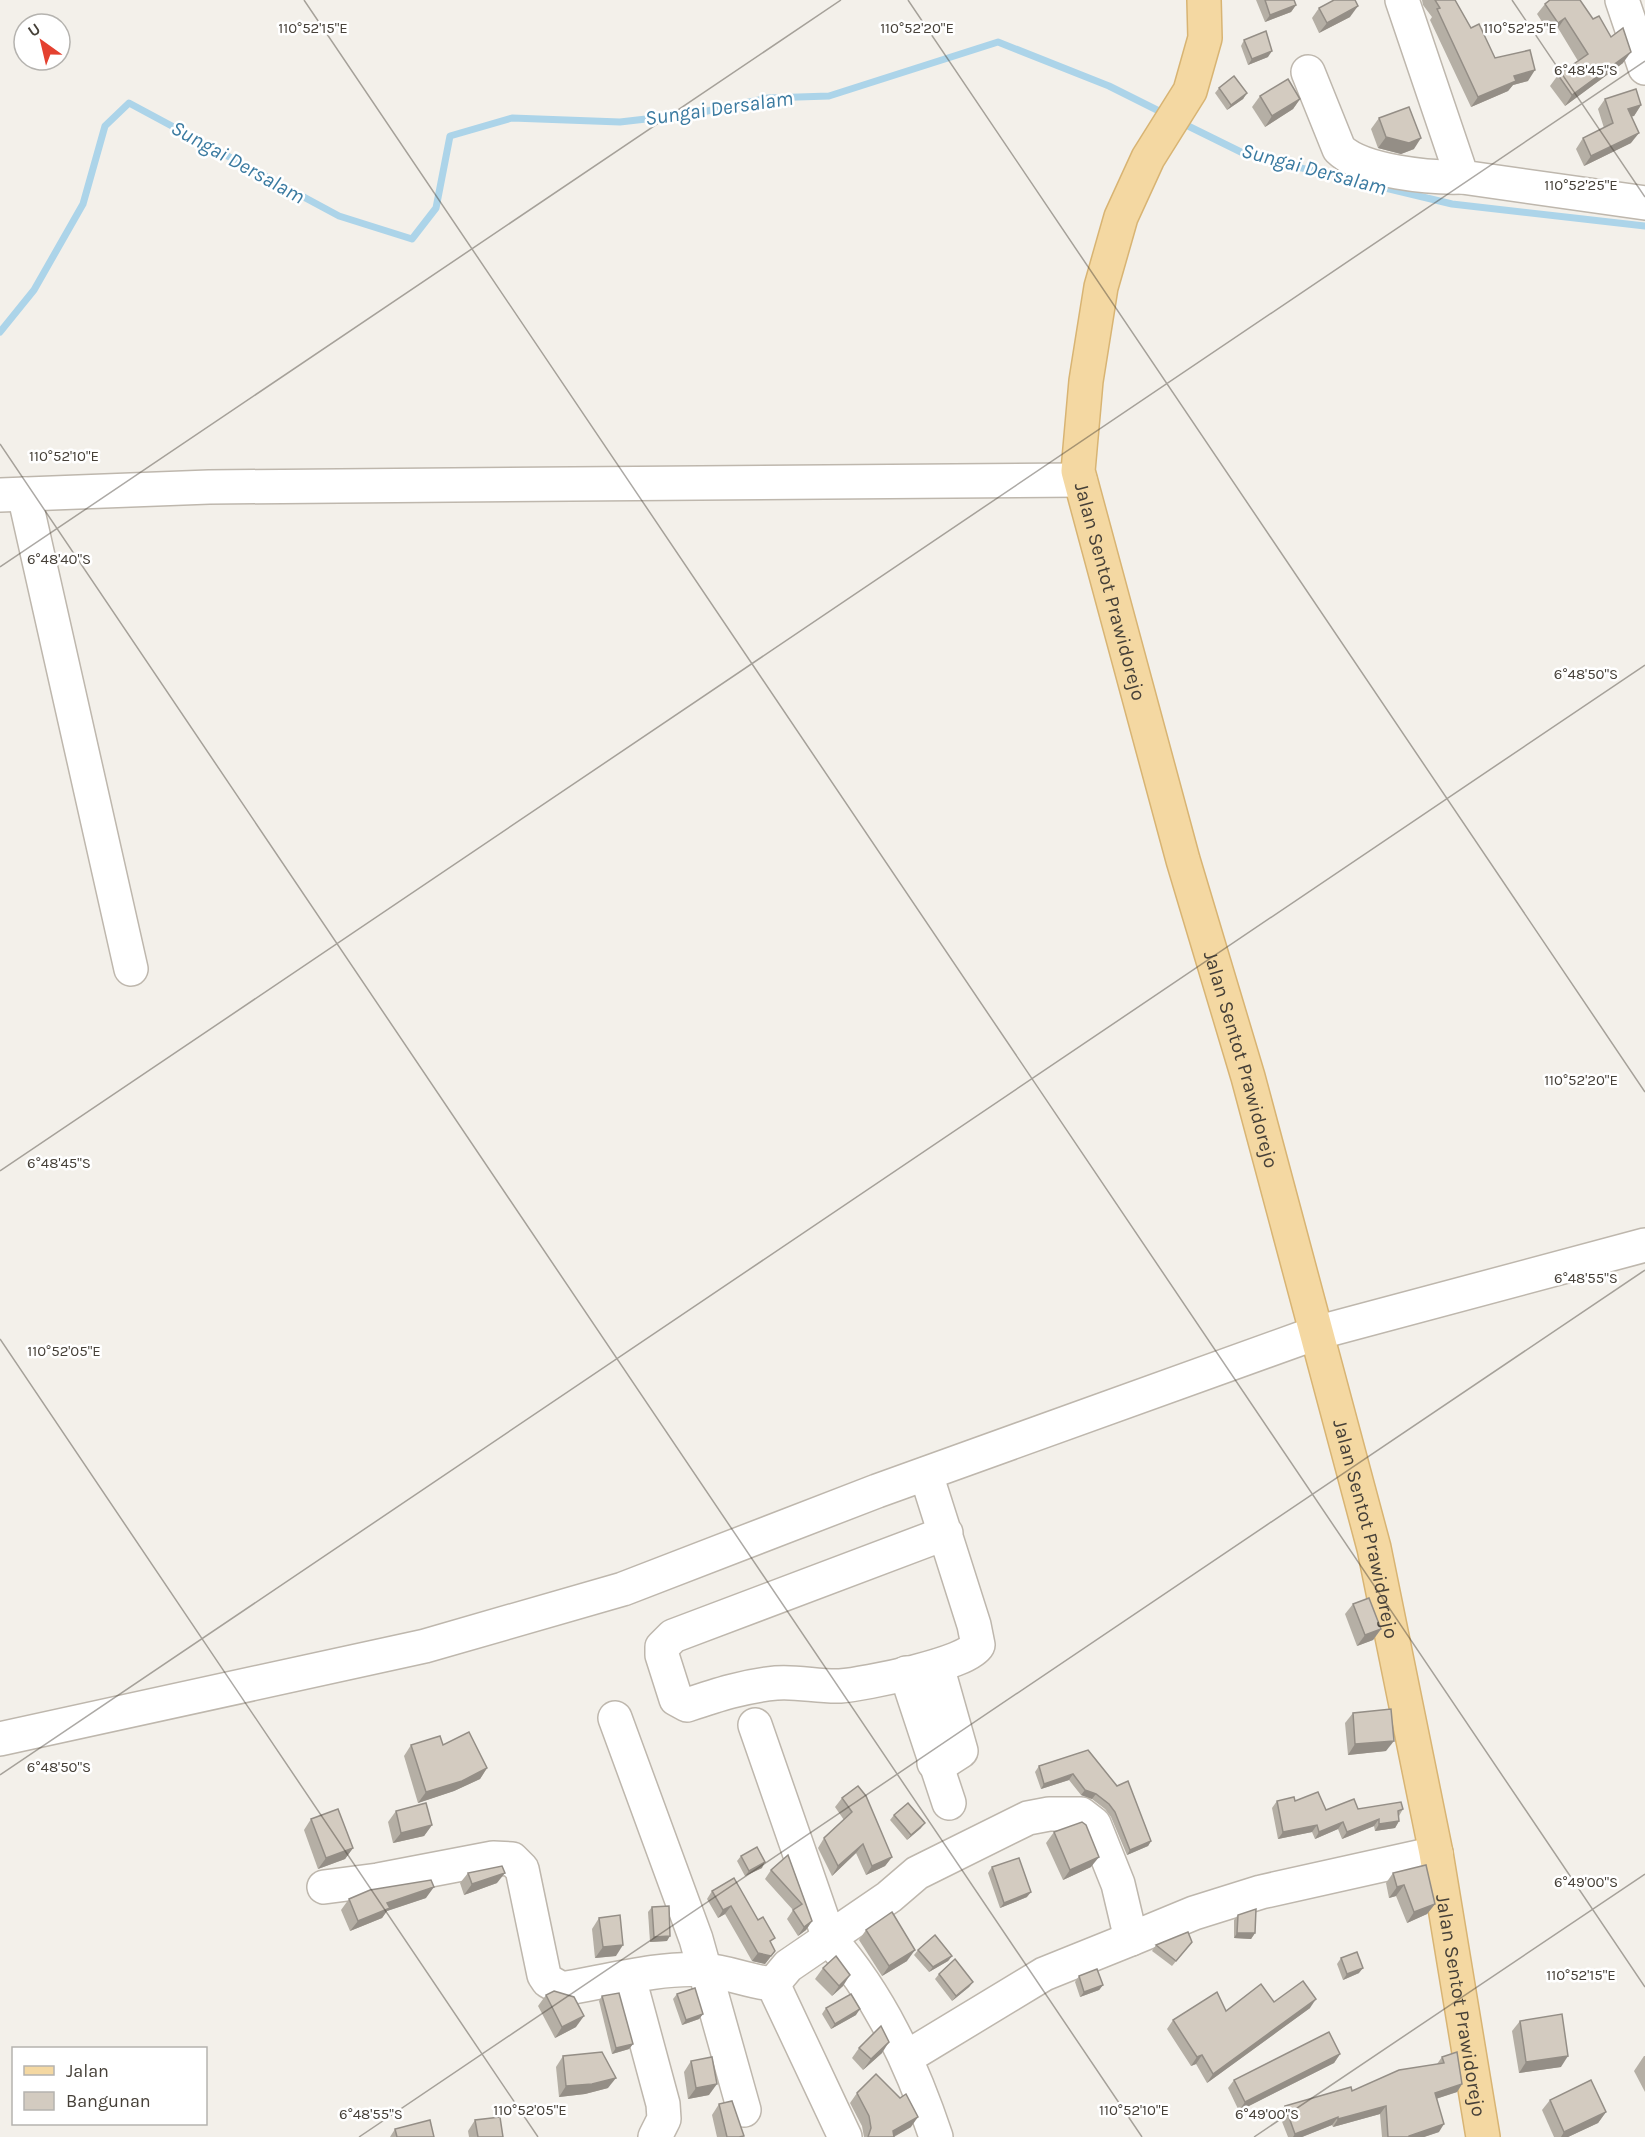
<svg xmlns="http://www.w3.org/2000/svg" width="1645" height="2137" font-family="Karla,sans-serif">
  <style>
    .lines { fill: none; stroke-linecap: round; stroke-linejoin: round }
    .stream { stroke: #acd4e9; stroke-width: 7 }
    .minor-casing { stroke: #beb7ad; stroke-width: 36 }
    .major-casing { stroke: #d8b473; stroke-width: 36 }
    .minor { stroke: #fff; stroke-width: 33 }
    .major { stroke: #f4d8a2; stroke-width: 33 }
    .wall { fill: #b5afa5 }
    .shaded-wall { fill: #948e86 }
    .building { fill: #d3cbc0; stroke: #948e86; stroke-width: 1.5 }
    .ticks { fill: none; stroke: #464038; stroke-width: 1.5; stroke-opacity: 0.45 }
    .labels { text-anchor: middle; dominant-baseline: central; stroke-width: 5; stroke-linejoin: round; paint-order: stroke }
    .street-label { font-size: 20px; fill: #464038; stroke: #fff }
    .water-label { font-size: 21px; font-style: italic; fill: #3a7aa0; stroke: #fff }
    .ticks-label { font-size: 15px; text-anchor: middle; fill: #464038; stroke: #fff; stroke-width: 5; stroke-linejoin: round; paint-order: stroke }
  </style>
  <rect width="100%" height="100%" fill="#f3f0ea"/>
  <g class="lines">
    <g class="stream">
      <path d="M1180 122 1247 155 1452 204 1645 226"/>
      <path d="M0 332 34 290 83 204 105 126 129 103 339 216 412 239 436 208 450 136 512 118 620 122 698 113 768 98 829 96 998 42 1109 86 1165 114"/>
    </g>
    <g class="minor-casing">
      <g id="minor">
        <path d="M1402 0 1462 177 1645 203"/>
        <path d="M1622 0 1645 68"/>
        <path d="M1308 72 1339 149C1362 172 1431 178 1462 177"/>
        <path d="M24 494 131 969"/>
        <path d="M0 495 209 487 1080 480"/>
        <path d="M926 1474 974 1625 978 1645C968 1664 864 1684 840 1686 819 1687 797 1681 776 1683 744 1686 717 1695 687 1705L676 1699 662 1655V1647L673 1636 946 1533"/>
        <path d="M906 1673 949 1803"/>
        <path d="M615 1718 696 1939 744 2110"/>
        <path d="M755 1725 829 1938 889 1897 917 1873 1028 1818 1049 1814H1081L1094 1824 1118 1884 1131 1939 1194 1913 1261 1892 1436 1853"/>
        <path d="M0 1739 425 1646 623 1589 877 1491 1316 1333 1645 1245"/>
        <path d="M934 1763 947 1760 961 1751 937 1666"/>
        <path d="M324 1887 378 1880 493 1858 512 1859 522 1869 544 1975 548 1981 562 1989C604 1982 664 1966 705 1970 728 1972 750 1982 773 1984L845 2137"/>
        <path d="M629 1978 663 2104 664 2119 655 2137"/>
        <path d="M773 1984 788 1966 829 1938C880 1996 912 2065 936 2137"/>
        <path d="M907 2057 1044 1974 1131 1939"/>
      </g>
    </g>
    <g class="major-casing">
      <g id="major">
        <path id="s1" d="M1204 0 1205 38 1190 91 1148 158 1121 217 1101 287 1086 381 1078 471 1183 860 1248 1077 1374 1548 1436 1853 1483 2137"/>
      </g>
    </g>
    <use href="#minor" class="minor"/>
    <use href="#major" class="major"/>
  </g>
  <g class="wall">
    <path d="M1256 0H1294L1296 5 1291 12 1265 22Z"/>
    <path d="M1422 0H1455L1471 28 1495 58 1528 81 1513 85 1508 91 1471 107 1430 20 1432 17 1423 5Z"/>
    <path d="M1550 0 1623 63 1565 106 1550 86 1558 75 1578 61 1558 28 1550 34 1537 14 1545 4Z"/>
    <path d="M1319 8 1350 17 1319 33 1312 18Z"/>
    <path d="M1244 40 1268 57 1248 65 1241 46Z"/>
    <path d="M1219 88 1247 93 1243 99 1227 110 1215 93Z"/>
    <path d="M1260 96 1300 99 1293 109 1265 127 1252 107Z"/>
    <path d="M1605 99 1641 105 1634 116H1631V143L1584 166 1576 149 1583 138 1604 128 1598 109Z"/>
    <path d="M1379 118 1414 149 1401 154 1378 148 1371 129Z"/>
    <path d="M1353 1604 1381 1629 1373 1640 1357 1646 1345 1614Z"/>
    <path d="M1353 1713 1386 1751 1348 1755 1345 1723Z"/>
    <path d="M411 1745H443L487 1768 480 1779 454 1791 418 1803 404 1756Z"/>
    <path d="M1088 1750 1151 1841 1148 1846 1127 1855 1111 1817 1105 1809 1092 1799 1081 1795 1069 1780 1041 1789 1035 1772 1039 1766Z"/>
    <path d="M842 1798 892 1857 885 1866 866 1875 856 1853 832 1876 818 1848 824 1838 844 1820 835 1807Z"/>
    <path d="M1277 1801 1326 1810 1358 1809H1403L1399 1816V1821L1395 1828 1375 1831 1374 1826 1342 1839 1338 1829 1315 1839 1312 1832 1278 1839 1272 1808Z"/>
    <path d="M396 1811 432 1825 424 1836 393 1843 388 1822Z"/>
    <path d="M894 1815 921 1828 907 1840 890 1820Z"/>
    <path d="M311 1819 353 1848 345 1859 318 1869 304 1830Z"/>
    <path d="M1054 1832 1091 1867 1063 1880 1046 1843Z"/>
    <path d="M788 1855 812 1921 806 1930 798 1936 787 1919 793 1910 765 1879 771 1870Z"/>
    <path d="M741 1856 762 1868 745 1876 737 1861Z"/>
    <path d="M992 1867 1027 1897 1000 1908 988 1873Z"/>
    <path d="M468 1873 497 1883 464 1895 460 1883Z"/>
    <path d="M1393 1873 1435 1904 1427 1914 1407 1923 1396 1896 1389 1898 1386 1883Z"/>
    <path d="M734 1878 775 1951 765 1964 752 1961 725 1914 718 1918 707 1899 712 1891Z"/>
    <path d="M426 1898 387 1911 382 1918 350 1931 341 1910 349 1899Z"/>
    <path d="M652 1907 667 1941 650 1942 648 1912Z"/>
    <path d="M1238 1915 1255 1933 1251 1939 1234 1938V1920Z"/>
    <path d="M599 1918 616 1956 595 1958 592 1929Z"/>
    <path d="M866 1930 907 1961 882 1976 859 1940Z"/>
    <path d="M1192 1942 1172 1966 1152 1951 1156 1945Z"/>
    <path d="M918 1950 952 1956 948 1961 929 1972 914 1955Z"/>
    <path d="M1341 1958 1359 1973 1343 1980 1337 1964Z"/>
    <path d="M823 1968 843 1986 832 1996 815 1979Z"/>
    <path d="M939 1974 973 1982 969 1987 952 2001 935 1979Z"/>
    <path d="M1079 1976 1103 1985 1099 1990 1080 1997 1075 1982Z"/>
    <path d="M677 1994 703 2014 699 2019 682 2025 673 1999Z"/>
    <path d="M546 1995 576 2027 555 2038 538 2006Z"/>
    <path d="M602 1996 633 2044 629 2049 612 2054 599 2001Z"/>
    <path d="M1274 2002 1310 2008 1207 2083 1196 2064 1191 2066 1167 2029 1173 2020 1226 2011Z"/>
    <path d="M826 2008 856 2015 831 2029 822 2014Z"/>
    <path d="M1520 2021 1561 2067 1519 2073 1512 2031Z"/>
    <path d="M859 2048 882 2053 863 2070 852 2058Z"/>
    <path d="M1340 2054 1334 2063 1239 2111 1228 2088 1234 2080Z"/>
    <path d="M563 2056 608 2088 585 2094 559 2097 556 2067Z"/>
    <path d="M1644 2056H1645V2092L1634 2071Z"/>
    <path d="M1442 2057 1462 2084 1457 2092 1436 2099 1439 2132 1424 2137H1382L1380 2114 1333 2127 1332 2125 1302 2137H1288L1279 2114 1285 2106 1352 2091 1437 2064Z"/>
    <path d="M691 2061 709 2095 688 2099 684 2072Z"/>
    <path d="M857 2093 911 2127 894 2137H864L862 2126 850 2103Z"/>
    <path d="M1550 2100 1606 2112 1598 2123 1568 2137H1554L1542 2110Z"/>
    <path d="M719 2104 744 2136 743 2137H717L712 2115Z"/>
    <path d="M475 2120 503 2137H469L468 2131Z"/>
    <path d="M395 2129 434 2137H390Z"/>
  </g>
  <g class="shaded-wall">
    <path d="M1296 5 1291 12 1265 22 1270 15Z"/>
    <path d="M1358 6 1350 17 1319 33 1327 23Z"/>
    <path d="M1565 18 1558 28 1550 34 1558 23Z"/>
    <path d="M1272 51 1268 57 1248 65 1252 59Z"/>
    <path d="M1631 52 1623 63 1565 106 1572 95Z"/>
    <path d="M1535 70 1528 81 1513 85 1508 91 1471 107 1478 97 1514 76Z"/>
    <path d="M1247 93 1243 99 1227 110 1231 105Z"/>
    <path d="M1300 99 1293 109 1265 127 1272 116Z"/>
    <path d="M1641 105 1634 116 1620 120 1628 109Z"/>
    <path d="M1639 133 1631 143 1584 166 1591 156Z"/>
    <path d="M1386 137 1421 138 1414 149 1401 154 1378 148Z"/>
    <path d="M1381 1629 1373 1640 1357 1646 1365 1635Z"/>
    <path d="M1394 1741 1386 1751 1348 1755 1355 1744Z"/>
    <path d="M487 1768 480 1779 454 1791 418 1803 426 1792Z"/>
    <path d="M1073 1774 1069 1780 1041 1789 1044 1784Z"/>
    <path d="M1085 1790 1096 1794 1092 1799 1081 1795Z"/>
    <path d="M1379 1819 1374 1826 1342 1839 1347 1832Z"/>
    <path d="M1399 1821 1395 1828 1375 1831 1379 1824Z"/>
    <path d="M1343 1822 1338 1829 1315 1839 1319 1832Z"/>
    <path d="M925 1823 921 1828 907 1840 911 1835Z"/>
    <path d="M432 1825 424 1836 393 1843 401 1833Z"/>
    <path d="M1317 1825 1312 1832 1278 1839 1283 1832Z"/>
    <path d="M1151 1841 1148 1846 1127 1855 1130 1850Z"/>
    <path d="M863 1844 856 1853 832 1876 838 1866Z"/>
    <path d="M353 1848 345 1859 318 1869 326 1858Z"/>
    <path d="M892 1857 885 1866 866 1875 872 1866Z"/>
    <path d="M1099 1857 1091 1867 1063 1880 1070 1870Z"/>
    <path d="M765 1862 762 1868 745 1876 749 1871Z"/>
    <path d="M505 1873 497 1883 464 1895 472 1884Z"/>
    <path d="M1404 1885 1396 1896 1389 1898 1397 1887Z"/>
    <path d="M434 1887 426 1898 387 1911 382 1918 350 1931 358 1921 387 1903Z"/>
    <path d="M1031 1892 1027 1897 1000 1908 1004 1903Z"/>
    <path d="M1435 1904 1427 1914 1407 1923 1414 1912Z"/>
    <path d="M731 1906 725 1914 718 1918 723 1910Z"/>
    <path d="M812 1921 806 1930 798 1936 804 1927Z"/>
    <path d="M1237 1933H1255L1251 1939 1234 1938Z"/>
    <path d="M670 1936 667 1941 650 1942 654 1937Z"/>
    <path d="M623 1945 616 1956 595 1958 603 1947Z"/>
    <path d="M915 1950 907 1961 882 1976 889 1966Z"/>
    <path d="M775 1951 765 1964 752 1961 758 1953Z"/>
    <path d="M952 1956 948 1961 929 1972 933 1967Z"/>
    <path d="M1363 1968 1359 1973 1343 1980 1347 1974Z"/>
    <path d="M850 1975 843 1986 832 1996 839 1986Z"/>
    <path d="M973 1982 969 1987 952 2001 956 1996Z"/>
    <path d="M1103 1985 1099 1990 1080 1997 1084 1992Z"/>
    <path d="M1316 1999 1310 2008 1207 2083 1213 2074Z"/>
    <path d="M860 2009 856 2015 831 2029 835 2024Z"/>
    <path d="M703 2014 699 2019 682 2025 686 2020Z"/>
    <path d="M584 2016 576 2027 555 2038 562 2027Z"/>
    <path d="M889 2042 882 2053 863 2070 871 2059Z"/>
    <path d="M633 2044 629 2049 612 2054 616 2048Z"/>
    <path d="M1340 2054 1334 2063 1239 2111 1245 2102Z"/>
    <path d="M1202 2055 1196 2064 1191 2066 1197 2057Z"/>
    <path d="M1568 2056 1561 2067 1519 2073 1526 2062Z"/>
    <path d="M616 2078 608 2088 585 2094 559 2097 566 2086Z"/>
    <path d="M717 2084 709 2095 688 2099 696 2088Z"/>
    <path d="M1462 2084 1457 2092 1429 2101 1435 2093Z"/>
    <path d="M1386 2106 1380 2114 1333 2127 1338 2119Z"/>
    <path d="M1606 2112 1598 2123 1568 2137H1561L1564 2132Z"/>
    <path d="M918 2117 911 2127 893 2137V2131Z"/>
    <path d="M1338 2117 1332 2125 1302 2137H1293L1295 2134Z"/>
    <path d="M1444 2124 1439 2132 1424 2137H1408L1409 2136Z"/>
  </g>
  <g class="building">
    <path d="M1265 0H1294L1296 5 1270 15Z"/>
    <path d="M1334 0H1355L1358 6 1327 23 1319 8Z"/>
    <path d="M1435 0H1455L1471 28 1479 24 1495 58 1530 50 1535 70 1514 76 1516 81 1478 97 1437 9 1440 8Z"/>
    <path d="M1550 0H1580L1593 19 1599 16 1611 37 1623 28 1631 52 1572 95 1558 75 1588 54 1565 18 1558 23 1545 4Z"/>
    <path d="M1266 31 1272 51 1252 59 1244 40Z"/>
    <path d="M1234 76 1247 93 1231 105 1219 88Z"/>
    <path d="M1288 79 1300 99 1272 116 1260 96Z"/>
    <path d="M1636 89 1641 105 1628 109 1639 133 1591 156 1583 138 1613 123 1605 99Z"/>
    <path d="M1409 107 1421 138 1409 143 1386 137 1379 118Z"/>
    <path d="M1369 1598 1381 1629 1365 1635 1353 1604Z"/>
    <path d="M1391 1709 1394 1741 1355 1744 1353 1713Z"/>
    <path d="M469 1732 487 1768 462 1781 426 1792 411 1745 440 1736 443 1745Z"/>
    <path d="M1088 1750 1117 1786 1128 1781 1151 1841 1130 1850 1115 1812 1109 1804 1096 1794 1085 1790 1073 1774 1044 1784 1039 1766Z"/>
    <path d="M858 1786 866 1796 892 1857 872 1866 863 1844 838 1866 824 1838 852 1812 842 1798Z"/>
    <path d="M1318 1792 1326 1810 1354 1799 1358 1809 1401 1802 1403 1809 1398 1811 1399 1821 1379 1824V1819L1347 1832 1343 1822 1319 1832 1317 1825 1283 1832 1277 1801 1294 1797 1295 1801Z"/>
    <path d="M426 1803 432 1825 401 1833 396 1811Z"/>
    <path d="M908 1803 925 1823 911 1835 894 1815Z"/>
    <path d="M338 1809 353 1848 326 1858 311 1819Z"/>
    <path d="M1082 1822 1086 1825 1099 1857 1070 1870 1054 1832Z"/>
    <path d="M757 1847 765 1862 749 1871 741 1856Z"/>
    <path d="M788 1855 812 1921 804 1927 793 1910 802 1904 771 1870Z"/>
    <path d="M1019 1858 1031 1892 1004 1903 992 1867Z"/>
    <path d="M1426 1865 1435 1904 1414 1912 1404 1885 1397 1887 1393 1873Z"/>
    <path d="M502 1866 505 1873 472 1884 468 1873Z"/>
    <path d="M734 1878 758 1920 763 1917 775 1938 770 1941 775 1951 771 1956 758 1953 731 1906 723 1910 712 1891Z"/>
    <path d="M431 1880 434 1887 387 1903 390 1908 358 1921 349 1899 370 1890Z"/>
    <path d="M669 1906 670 1936 654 1937 652 1907Z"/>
    <path d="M1256 1909 1255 1933H1237L1238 1915Z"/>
    <path d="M892 1912 915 1950 889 1966 866 1930Z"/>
    <path d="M620 1915 623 1945 603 1947 599 1918Z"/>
    <path d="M1188 1932 1192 1942 1176 1961 1156 1945Z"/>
    <path d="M935 1935 952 1956 933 1967 918 1950Z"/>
    <path d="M1357 1952 1363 1968 1347 1974 1341 1958Z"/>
    <path d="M836 1956 850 1975 839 1986 823 1968Z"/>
    <path d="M955 1959 973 1982 956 1996 939 1974Z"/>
    <path d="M1097 1969 1103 1985 1084 1992 1079 1976Z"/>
    <path d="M1303 1981 1316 1999 1213 2074 1202 2055 1197 2057 1173 2020 1217 1992 1226 2011 1261 1984 1274 2002Z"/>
    <path d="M695 1988 703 2014 686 2020 677 1994Z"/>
    <path d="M554 1991 574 1997 584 2016 562 2027 546 1995Z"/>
    <path d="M619 1993 633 2044 616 2048 602 1996Z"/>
    <path d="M851 1994 860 2009 835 2024 826 2008Z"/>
    <path d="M1562 2014 1568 2056 1526 2062 1520 2021Z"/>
    <path d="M881 2026 889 2042 871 2059 859 2048Z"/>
    <path d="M1329 2032 1340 2054 1245 2102 1234 2080Z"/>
    <path d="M602 2052 616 2078 592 2084 566 2086 563 2056Z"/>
    <path d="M1457 2052 1462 2084 1435 2093 1444 2124 1409 2136V2137H1388L1386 2106 1338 2119V2117L1295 2134 1285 2106 1351 2087 1352 2091 1399 2070 1444 2063 1442 2057Z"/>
    <path d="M712 2057 717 2084 696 2088 691 2061Z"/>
    <path d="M876 2074 900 2098 906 2094 918 2117 893 2131 894 2137H868L871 2128 869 2116 857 2093Z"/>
    <path d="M1591 2080 1606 2112 1564 2132 1550 2100Z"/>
    <path d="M732 2101 744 2136 739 2137H727L719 2104Z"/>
    <path d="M500 2117 503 2137H478L475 2120Z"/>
    <path d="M430 2120 434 2137H397L395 2129Z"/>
  </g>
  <path class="ticks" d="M304 0 1645 1987M908 0 1645 1092M1512 0 1645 197M0 444 1142 2137M0 567 841 0M0 1171 1645 61M0 1339 538 2137M0 1775 1645 665M359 2137 1645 1270M1254 2137 1645 1874"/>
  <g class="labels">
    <g class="street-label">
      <text stroke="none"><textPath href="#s1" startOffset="620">Jalan Sentot Prawidorejo</textPath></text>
      <text stroke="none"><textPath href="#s1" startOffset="1106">Jalan Sentot Prawidorejo</textPath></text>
      <text stroke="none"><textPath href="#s1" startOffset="1592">Jalan Sentot Prawidorejo</textPath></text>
      <text stroke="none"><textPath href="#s1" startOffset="2078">Jalan Sentot Prawidorejo</textPath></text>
    </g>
    <g class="water-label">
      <text transform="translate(719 108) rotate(-8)">Sungai Dersalam</text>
      <text transform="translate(238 162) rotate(29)">Sungai Dersalam</text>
      <text transform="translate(1314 169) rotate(15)">Sungai Dersalam</text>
    </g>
  </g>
  <g class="ticks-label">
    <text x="313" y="33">110°52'15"E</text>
    <text x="917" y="33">110°52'20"E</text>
    <text x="1520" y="33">110°52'25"E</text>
    <text x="1586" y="75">6°48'45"S</text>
    <text x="1581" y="190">110°52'25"E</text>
    <text x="64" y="461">110°52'10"E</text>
    <text x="59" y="564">6°48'40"S</text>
    <text x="1586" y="679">6°48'50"S</text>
    <text x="1581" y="1085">110°52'20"E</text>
    <text x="59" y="1168">6°48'45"S</text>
    <text x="1586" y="1283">6°48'55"S</text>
    <text x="64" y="1356">110°52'05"E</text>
    <text x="59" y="1772">6°48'50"S</text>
    <text x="1586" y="1887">6°49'00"S</text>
    <text x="1581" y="1980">110°52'15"E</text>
    <text x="530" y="2115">110°52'05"E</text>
    <text x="1134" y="2115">110°52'10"E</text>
    <text x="371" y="2119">6°48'55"S</text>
    <text x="1267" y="2119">6°49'00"S</text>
  </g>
  <rect x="12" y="2047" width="195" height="78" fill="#ffffff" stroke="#b5b3af" stroke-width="1.5"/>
  <rect x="24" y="2066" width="30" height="9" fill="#f4d8a2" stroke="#b5b3af" stroke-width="1.5"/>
  <text x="66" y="2077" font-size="18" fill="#464038">Jalan</text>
  <rect x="24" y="2092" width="30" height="18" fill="#d3cbc0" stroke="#b5b3af" stroke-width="1.5"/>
  <text x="66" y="2107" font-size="18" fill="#464038">Bangunan</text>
  <g transform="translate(42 42) rotate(326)"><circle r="28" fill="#ffffff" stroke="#b5b3af" stroke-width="1.5"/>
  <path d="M0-4.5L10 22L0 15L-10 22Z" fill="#e44130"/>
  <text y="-9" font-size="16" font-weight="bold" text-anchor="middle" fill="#464038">U</text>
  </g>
</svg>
